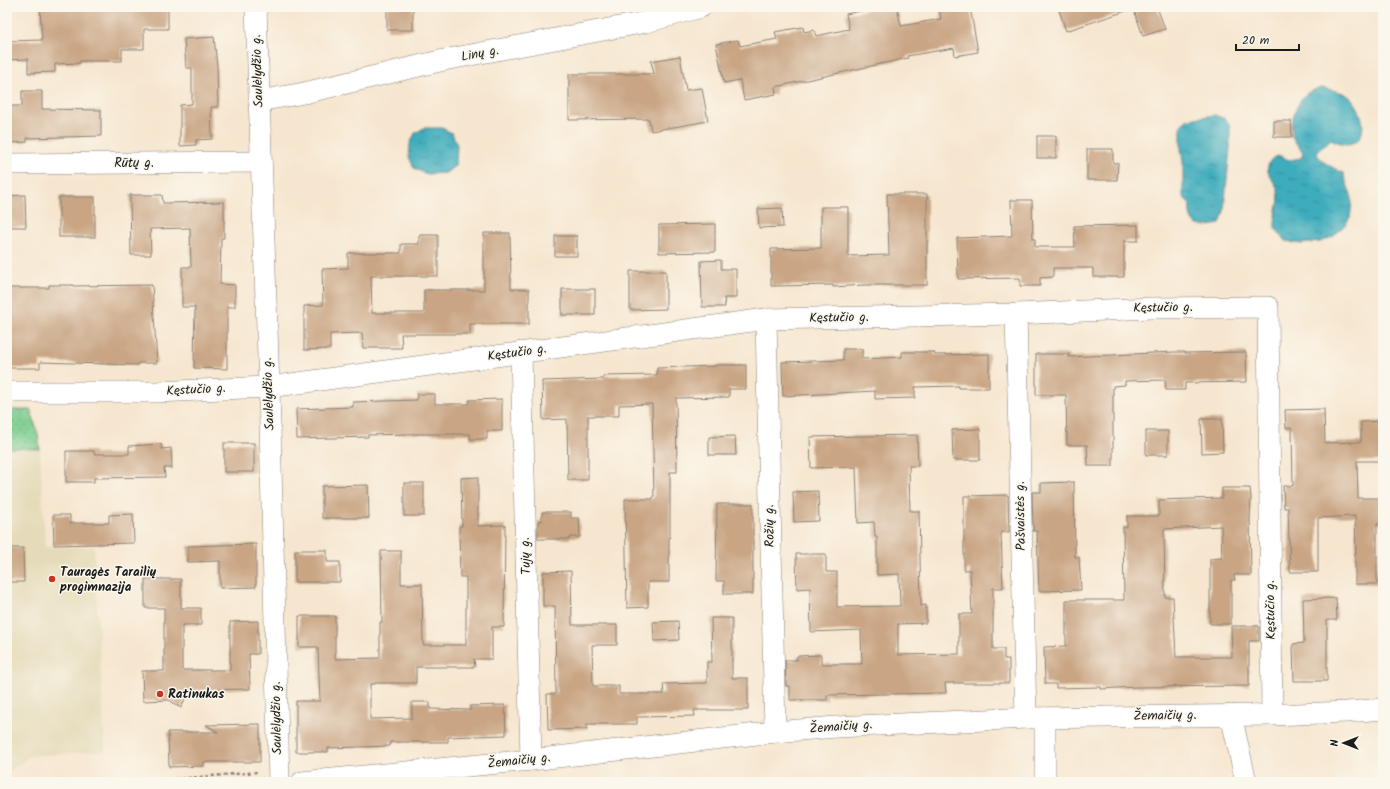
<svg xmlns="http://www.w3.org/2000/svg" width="1390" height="789" font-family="Kalam,sans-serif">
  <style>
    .built { fill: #e5dbba }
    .grass { fill: url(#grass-dots); stroke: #4c7456 }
    .water { fill: url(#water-ripples); stroke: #2d646c }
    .building { fill: #c9a584 }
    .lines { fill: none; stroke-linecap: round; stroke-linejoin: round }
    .minor-casing { stroke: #898176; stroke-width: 22 }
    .path { stroke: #898176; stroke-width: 2.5; stroke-dasharray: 3 3; stroke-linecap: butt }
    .minor { stroke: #fff; stroke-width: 21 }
    .poi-dot { fill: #c8321e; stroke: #fbf7ec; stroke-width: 1.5 }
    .labels { text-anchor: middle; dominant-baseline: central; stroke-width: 3; stroke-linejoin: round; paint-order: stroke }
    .street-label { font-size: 13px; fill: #1c1c1c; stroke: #fbf7ec }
    .poi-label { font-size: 13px; font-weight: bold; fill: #1c1c1c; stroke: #fbf7ec; text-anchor: start }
  </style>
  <defs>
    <pattern id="grass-dots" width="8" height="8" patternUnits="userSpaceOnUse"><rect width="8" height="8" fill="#7bcd8f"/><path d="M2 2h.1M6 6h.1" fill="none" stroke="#6aaf7b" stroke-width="1.8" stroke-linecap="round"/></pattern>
    <pattern id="water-ripples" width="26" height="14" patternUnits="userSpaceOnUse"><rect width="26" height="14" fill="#3eacbc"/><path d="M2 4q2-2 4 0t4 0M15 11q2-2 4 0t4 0" fill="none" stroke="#338b98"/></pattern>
  </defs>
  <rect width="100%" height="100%" fill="#fbf7ec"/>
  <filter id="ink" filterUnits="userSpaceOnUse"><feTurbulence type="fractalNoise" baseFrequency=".025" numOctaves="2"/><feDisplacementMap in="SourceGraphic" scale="8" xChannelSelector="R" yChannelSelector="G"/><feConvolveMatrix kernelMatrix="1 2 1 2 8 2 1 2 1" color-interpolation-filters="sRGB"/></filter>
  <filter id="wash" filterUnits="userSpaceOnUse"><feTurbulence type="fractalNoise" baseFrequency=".012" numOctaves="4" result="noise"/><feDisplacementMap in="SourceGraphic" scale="16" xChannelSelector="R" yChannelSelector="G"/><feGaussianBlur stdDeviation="0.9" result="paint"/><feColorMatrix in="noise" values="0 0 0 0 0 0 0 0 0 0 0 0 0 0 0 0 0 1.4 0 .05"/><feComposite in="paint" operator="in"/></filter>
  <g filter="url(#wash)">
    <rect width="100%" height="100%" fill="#f6e6cf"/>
    <path class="built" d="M7 448 40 449 45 547H94L105 751 30 756 7 773Z"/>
    <path class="grass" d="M7 410H31L38 435 40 449 7 448Z"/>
    <g class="water">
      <path d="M1322 88C1332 90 1343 91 1351 98 1363 110 1372 143 1346 144 1341 144 1335 141 1331 139L1319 150 1317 154C1323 164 1333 167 1343 173L1352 198 1351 211 1350 217 1345 225 1334 236 1320 242 1301 244 1286 241 1275 228C1274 216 1281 202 1278 191 1276 181 1264 175 1269 163 1272 157 1276 156 1281 156L1289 160 1301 158 1303 153C1301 148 1296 144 1294 140 1287 128 1296 104 1305 95 1309 91 1316 89 1322 88Z"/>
      <path d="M1215 115 1225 119 1230 126V148L1224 211 1220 224C1200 228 1188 228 1190 204L1183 197V162L1181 149V125L1188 119Z"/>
      <path d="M424 128H442L452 133 457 145 456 165 446 173 426 174 414 168 409 157 410 144 415 133Z"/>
    </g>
    <g id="blocks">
      <g class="building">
        <path d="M40 7H168V29H144V49H122V61H80V63L55 64V72L28 73V59L7 60V41L42 40Z"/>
        <rect x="387" y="7" width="26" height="23"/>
        <path d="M880 7H897L901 26 941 19 939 7H970L978 52 955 56 954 48 907 56 908 58 775 87 776 94 744 100 740 80 724 83 716 44 738 40 740 46 777 39 775 32 803 27 804 32 814 30 816 36 849 29 846 14Z"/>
        <path d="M1058 7H1128L1129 10 1066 31Z"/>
        <path d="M1133 7H1157L1165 29 1143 36Z"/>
        <path d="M214 37 217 66 218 107H211L212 139 196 140V145L180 146V105L192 104V68H186L184 39Z"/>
        <path d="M680 56 686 90 702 88 708 121 651 131 649 119 569 120V74H654L651 61Z"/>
        <path d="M22 91H42V109L101 110V136L27 138V142L10 143V106H22Z"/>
        <path d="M1274 121H1291L1292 137H1274Z"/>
        <rect x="1037" y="136" width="19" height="22"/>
        <path d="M1087 149H1113V163H1118L1117 180H1087Z"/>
        <path d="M887 194H927V285H864L833 287V285L771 286V249L821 248V207H848V256L889 255Z"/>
        <path d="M25 195 26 227H7V196Z"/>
        <path d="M130 195H162L163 203 224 202V238H221L220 284 235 285V307H227V369L194 368 195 307H182V267H191L190 228 150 229 151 255H131Z"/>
        <rect x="59" y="197" width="36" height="40"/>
        <path d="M1011 200H1032L1033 239H1035V247H1075L1074 226 1138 225V241H1124V277H1093V268H1053V277L1040 278V286H1020V278L958 279 957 238 1012 236Z"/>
        <path d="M782 208 783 227 759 228 758 209Z"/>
        <path d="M715 224V252L659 253V225Z"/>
        <path d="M484 233H510L511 289H529V324H470V334H401L402 348H363L362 333 330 334V349L304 350V306L323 305 322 269 348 268V253H401V244H419V235H438V276H371L372 313H424V290H484Z"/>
        <rect x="555" y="236" width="22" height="20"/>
        <path d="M721 260V269H736V298H724L725 307H702L701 261Z"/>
        <path d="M630 271H666V309L630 310Z"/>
        <path d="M49 285H73V286L152 285 157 363H138V365L40 362V368H7V288H49Z"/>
        <rect x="562" y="289" width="33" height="26"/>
        <path d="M843 349H862V359L902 357V352H934L935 355 989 354V388H959V386L915 387V398L875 399V391L783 396 782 362 843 360Z"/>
        <path d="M1174 352H1185V353L1246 352 1247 382 1185 383V390H1166L1165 380 1125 381V385L1113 386V466H1088L1087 445H1067L1066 395H1036V354H1069V357Z"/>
        <path d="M716 365H746V389H729V397L676 398 677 472H670V538H669V582H648V607L627 608 625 499H653V496H654L652 404 619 405V416H588V480H568L567 419 543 420 542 381 603 379V376L657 375V368L716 366Z"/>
        <path d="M417 394H435V404H469V400L502 399V431H487V439H470V434H409L368 435V437L297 439 296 409 353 407V402L417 400Z"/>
        <path d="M1324 409 1325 443 1361 442V422L1383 421V461H1357L1358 498H1383V524H1377V584H1355V554H1356L1355 516 1318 518V572H1290L1288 508H1284L1283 486H1293L1292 428H1286L1285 410Z"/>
        <path d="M1201 419H1222L1223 452 1202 453Z"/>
        <path d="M980 429V460H953L952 430Z"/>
        <rect x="1146" y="431" width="22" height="24"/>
        <path d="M917 435 918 466H909L910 511H919L921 606 926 605V623L898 624V655L959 654V614H972L970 570H964V496L1008 495 1009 532H1001L1003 588H993V649H1004V659H1009V683H945L946 693 827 695V700H790V686H786L785 660H797V656L821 655V664H862L861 630 811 632 810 588 797 589 796 554H826V572H837V607L900 606 899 574 877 575V537H875L874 522 858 523 856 467 811 468 810 437Z"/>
        <path d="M735 436 736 455H709V437Z"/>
        <rect x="224" y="443" width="30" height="29"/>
        <path d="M161 444 162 449 171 448 172 468H164L165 477 94 478V482H66V451H94V454H129V446Z"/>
        <path d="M478 477V526L505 525 504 627H492V659H474L475 667H416V683H375V684H370V719L412 718V702H430V709L470 710V706L505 705 506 735 448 737V742H390V746L328 748V752H296V701H320L318 647H299V616H335V659L380 658V622H382L381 551H401V584H422L423 645H466V577H460L459 526H462L461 478Z"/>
        <path d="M1074 482 1075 557H1079L1081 590 1039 591 1037 531H1033L1032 492H1041V483Z"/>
        <rect x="404" y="483" width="20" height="33"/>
        <path d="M368 485 369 518H322V486Z"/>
        <path d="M1222 488H1250L1251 497 1250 519 1251 575H1234L1235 580H1231V624H1210V559L1222 558 1221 526 1164 529 1165 597H1173L1176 657H1232L1231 626H1259V641H1249V686L1135 687 1101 689V687L1056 688V684H1045L1044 647 1066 646V600H1124L1123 527H1127V516H1159V500L1222 498Z"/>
        <path d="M818 491 819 521 794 522 793 492Z"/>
        <path d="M717 504H753V594H724V581H716Z"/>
        <path d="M542 512H571V518H579L580 537H570V539H538V521H542Z"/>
        <path d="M133 514 134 543 54 545 53 515H70V523H109V515Z"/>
        <path d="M256 544V587L220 588V561L188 562V546Z"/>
        <path d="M7 548H23L24 582H7Z"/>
        <path d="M295 550H327V562H340V582H295Z"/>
        <path d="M571 571 572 625H617V645H592L593 686H619V694H664L663 684 707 683V662H712L711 618H732V678H748V710H694L695 716 637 717V724H587V729L548 730 547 694H556L555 606H543V572Z"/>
        <path d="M145 579H181V608H201V625H182V670H230V622L258 621V654H249L250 689 189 690 181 708 169 700 143 701 142 671H164V608H145Z"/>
        <path d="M1336 598 1337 620H1327V681H1294L1293 644 1304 643 1303 599Z"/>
        <path d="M678 621 679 640 654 641 653 622Z"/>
        <path d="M260 724V762H204V766L169 767 168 732H218L206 725Z"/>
      </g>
    </g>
  </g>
  <g filter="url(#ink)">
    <use href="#blocks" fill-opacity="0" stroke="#898176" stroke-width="1"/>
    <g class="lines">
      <g class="minor-casing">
        <g id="minor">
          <path d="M256 7 269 387 279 782"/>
          <path d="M259 101 304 93 444 60 646 22 701 7"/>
          <path d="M7 164 261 162"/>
          <path d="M1016 314 1026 718"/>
          <path d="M766 319 775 732"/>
          <path d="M521 352 531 760"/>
          <path d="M7 392H156L269 387 766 319 1016 314 1151 308 1268 307 1272 715"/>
          <path d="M1231 715 1246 782"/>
          <path d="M1045 718V782"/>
          <path d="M302 782 531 760 775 732 836 727 1026 718 1272 715 1347 712 1383 709"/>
        </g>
      </g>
      <g class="path">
        <path d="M36 782 60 780 72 782"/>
        <path d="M140 782 258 772"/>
      </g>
      <use href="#minor" class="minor"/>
    </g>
  </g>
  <g class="poi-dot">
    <circle cx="52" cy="579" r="4"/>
    <circle cx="160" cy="694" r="4"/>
  </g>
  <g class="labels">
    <g class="street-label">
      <text transform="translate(480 54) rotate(-11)">Linų g.</text>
      <text transform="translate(258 71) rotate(-92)">Saulėlydžio g.</text>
      <text x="134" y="163">Rūtų g.</text>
      <text transform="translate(1163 308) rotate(-1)">Kęstučio g.</text>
      <text transform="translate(839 318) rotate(-1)">Kęstučio g.</text>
      <text transform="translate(517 353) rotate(-8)">Kęstučio g.</text>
      <text transform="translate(196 390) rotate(-3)">Kęstučio g.</text>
      <text transform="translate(269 394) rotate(-92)">Saulėlydžio g.</text>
      <text transform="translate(1021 516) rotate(-91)">Pašvaistės g.</text>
      <text transform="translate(770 526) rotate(-91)">Rožių g.</text>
      <text transform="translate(526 556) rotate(-92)">Tujų g.</text>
      <text transform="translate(1271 610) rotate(-91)">Kęstučio g.</text>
      <text transform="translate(1165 716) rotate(-1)">Žemaičių g.</text>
      <text transform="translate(277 718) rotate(-91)">Saulėlydžio g.</text>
      <text transform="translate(841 727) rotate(-4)">Žemaičių g.</text>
      <text transform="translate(519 761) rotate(-6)">Žemaičių g.</text>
    </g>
    <g class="poi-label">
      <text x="60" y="572">Tauragės Tarailių<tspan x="60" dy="15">progimnazija</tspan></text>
      <text x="168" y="694">Ratinukas</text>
    </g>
  </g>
  <rect width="1390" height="789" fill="none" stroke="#fbf7ec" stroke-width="24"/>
  <g transform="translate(1344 743) rotate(270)" stroke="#fbf7ec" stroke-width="3" paint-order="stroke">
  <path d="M0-3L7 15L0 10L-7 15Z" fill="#1c1c1c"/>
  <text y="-6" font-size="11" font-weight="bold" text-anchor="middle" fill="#1c1c1c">N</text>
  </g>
  <path d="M1236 44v6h63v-6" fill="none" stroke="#1c1c1c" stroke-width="2"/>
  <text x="1242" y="44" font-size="12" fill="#1c1c1c" stroke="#fbf7ec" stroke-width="3" paint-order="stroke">20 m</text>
</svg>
